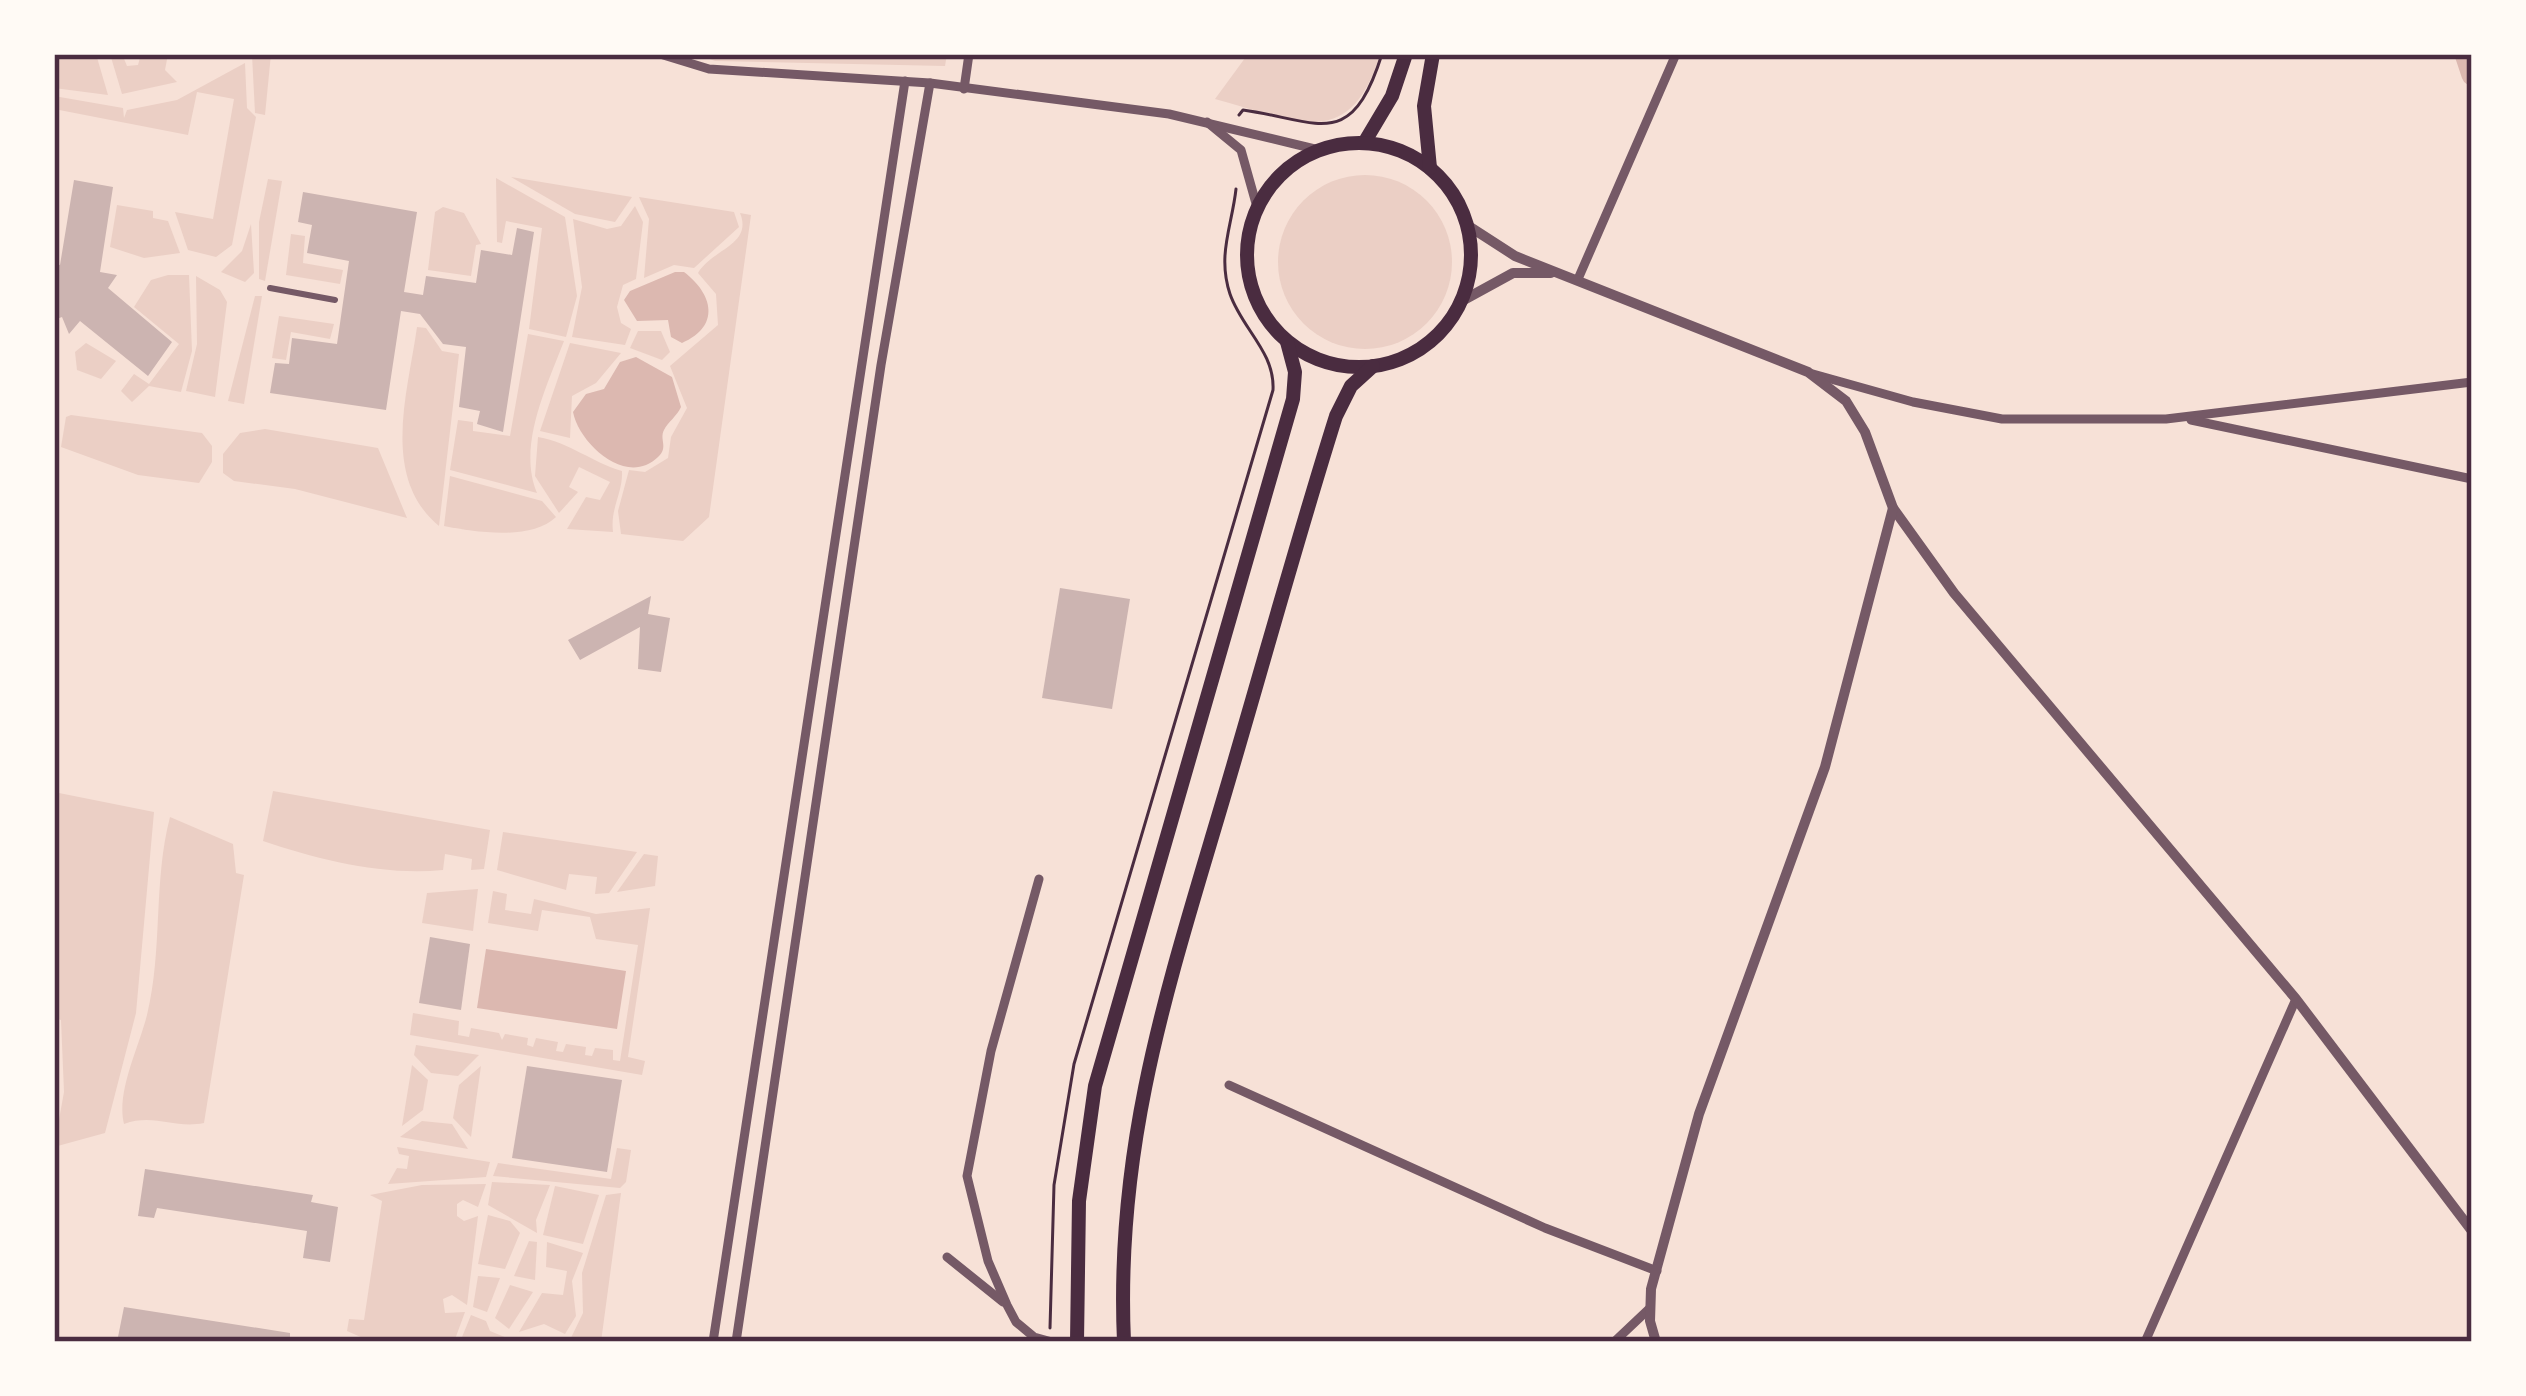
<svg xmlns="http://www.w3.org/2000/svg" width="2526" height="1396" font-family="Helvetica,sans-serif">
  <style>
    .green { fill: #ebcfc5 }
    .water { fill: #dcb8b0 }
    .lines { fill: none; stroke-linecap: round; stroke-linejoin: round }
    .canal { stroke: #dcb8b0; stroke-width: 21 }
    .building { fill: #ccb4b1 }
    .path { stroke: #4a2c40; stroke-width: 3 }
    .pedestrian { stroke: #755966; stroke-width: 6 }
    .minor { stroke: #755966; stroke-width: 9 }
    .tertiary { stroke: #755966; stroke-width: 10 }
    .primary { stroke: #4a2c40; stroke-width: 14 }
    .neatline { fill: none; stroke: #4a2c40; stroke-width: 4.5 }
  </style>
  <rect width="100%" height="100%" fill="#f7e1d7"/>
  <g class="green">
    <path d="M54 54H96L108 95 54 88Z"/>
    <path d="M110 54H122L127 66 138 65 141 54H168L165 70 177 82 122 94Z"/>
    <path d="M271 54 265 115 255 113 252 55Z"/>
    <path d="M697 54H947L945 66 715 61Z"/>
    <path d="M1248 54H1380C1350 154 1294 120 1215 99Z"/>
    <path d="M245 63 247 108 256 117 232 245 216 257 188 250 175 212 213 219 234 99 197 92 188 135 54 109V96L123 108 124 118 127 110 177 100Z"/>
    <circle cx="1365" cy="262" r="87"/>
    <path d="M511 177 632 197 615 222 575 214Z"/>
    <path d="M496 178 565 217 577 296 566 337 529 329 542 228 506 221 502 243 497 242Z"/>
    <path d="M268 179 282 181 265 281 259 279V222Z"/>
    <path d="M639 197 734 212 739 227 694 268 674 265 644 278 649 219Z"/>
    <path d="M117 205 153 211V218L168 221 180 253 144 258 110 247Z"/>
    <path d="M635 206 643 222 636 279 623 285 617 307 621 323 631 329 625 345 572 337 582 287 573 219 607 229 621 226Z"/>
    <path d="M443 207 464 213 481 244 476 245 471 276 428 270 435 212Z"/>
    <path d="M740 213 751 215 709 517 683 541 621 534 618 511 629 470 645 472 668 458 671 437 687 408 670 366 718 325 716 294 698 273C712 249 753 245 740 213Z"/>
    <path d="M251 224 254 273 245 282 221 272 242 251Z"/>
    <path d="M291 234 305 236 303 263 343 270 340 284 286 275Z"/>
    <path d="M168 275H189L192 351 181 392 149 386 132 402 121 391 134 374 149 384 179 344 134 307 151 280Z"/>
    <path d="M196 276 220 290 227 302 215 397 186 391 197 344Z"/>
    <path d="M255 296H262L244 404 228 401Z"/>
    <path d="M279 316 334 324 330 339 291 332 286 360 272 358Z"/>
    <path d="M417 327 426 328 442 351 459 354 439 526C380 477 408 392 417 327Z"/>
    <path d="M638 331H661L670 352 662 360 630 348Z"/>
    <path d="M528 334 564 341C547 386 517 446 537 493L450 470 458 420 473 422V431L510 436Z"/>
    <path d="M86 343 116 361 101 379 77 370 75 352Z"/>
    <path d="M570 343 621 353 596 383 572 396 570 438 540 431Z"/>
    <path d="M71 415 202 433 212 446V462L199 483 138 475 61 447 66 417Z"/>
    <path d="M265 429 378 448 407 518 295 489 234 481 223 473V454L240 433Z"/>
    <path d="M538 437C571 443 591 462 622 471 623 493 610 508 613 532L567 529 586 497 600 500 610 482 579 467 569 487 578 492 559 513 535 476Z"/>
    <path d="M450 476 542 501 556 517C531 541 475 532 444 526Z"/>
    <path d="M273 791 490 830 484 869 471 870 472 859 445 854 443 870C384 876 319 860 263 841Z"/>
    <path d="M54 792 154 812 136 1013 105 1133 54 1147 64 1092 61 1020 54 1018Z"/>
    <path d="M170 817 233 844 236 873 244 875 204 1123C174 1129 154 1113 124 1124 116 1092 139 1047 147 1015 163 950 153 882 170 817Z"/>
    <path d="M503 832 637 852 609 893 595 894 597 877 569 874 566 890 497 870Z"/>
    <path d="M644 854 658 856 655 886 617 892Z"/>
    <path d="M478 889 473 931 422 923 427 893Z"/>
    <path d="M493 891 507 894 505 910 531 914 534 899 596 914 650 908 628 1057 645 1061 642 1075 410 1035 413 1013 459 1021 458 1035 469 1037 471 1028 499 1033 502 1040 505 1034 528 1038 527 1045 533 1047 536 1038 558 1042 556 1051 563 1052 566 1044 586 1047 585 1055 592 1056 595 1048 613 1050V1060L620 1061 638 945 596 939 590 917 542 910 538 931 488 923Z"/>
    <path d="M416 1045 479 1055 458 1076 431 1073 414 1055Z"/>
    <path d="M412 1065 428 1080 423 1110 402 1126Z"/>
    <path d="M481 1066 471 1137 453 1118 459 1085Z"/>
    <path d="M422 1121 452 1124 468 1149 400 1137Z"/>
    <path d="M397 1147 490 1162 486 1177 388 1184 397 1168 407 1169 409 1156 399 1154Z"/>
    <path d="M617 1148 631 1150 626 1182 620 1188 493 1176 498 1163 611 1179Z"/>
    <path d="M492 1182 550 1185 536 1220 537 1233 488 1205Z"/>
    <path d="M486 1184 478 1207 463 1200 457 1204V1216L464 1221 478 1216 467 1305 452 1295 443 1299 445 1313 465 1312 454 1342H372L347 1331 349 1319 364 1320 382 1201 370 1195 422 1185Z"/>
    <path d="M555 1186 599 1195 583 1244 543 1235Z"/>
    <path d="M621 1193 601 1342H569L583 1313 582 1273 606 1195Z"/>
    <path d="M488 1215 510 1221 520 1233 505 1269 478 1264Z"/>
    <path d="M529 1241 537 1242 535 1280 514 1276Z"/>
    <path d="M547 1242 583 1253 572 1281 576 1316 565 1334 544 1324 519 1332 542 1293 563 1295 567 1271 546 1267Z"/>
    <path d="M478 1276 500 1278 487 1312 473 1307Z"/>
    <path d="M510 1285 533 1292 509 1329 495 1318Z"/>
    <path d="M471 1315 486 1321 490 1331 507 1338 505 1342H460Z"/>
  </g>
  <g class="water">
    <path d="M675 272H684C713 294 721 326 682 343L671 337 668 320 637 321 624 300 630 291Z"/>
    <path d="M636 357 672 377 681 407C677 416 668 422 664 430 659 440 669 447 658 457 626 488 579 443 573 412L586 394 604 389 620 362Z"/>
    <path d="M486 949 626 971 617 1029 477 1008Z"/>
  </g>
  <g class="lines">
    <path class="canal" d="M2465 54 2472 75"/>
  </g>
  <g class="building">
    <path d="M74 180 113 187 100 272 117 275 108 288 172 342 148 376 80 321 69 334 62 317 54 320V264L60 265Z"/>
    <path d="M303 192 417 212 404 292 423 295 426 276 476 283 481 250 512 255 517 228 534 232 503 432 477 424 480 411 459 407 466 347 443 344 420 314 401 311 386 410 270 393 275 363 289 364 292 338 337 344 349 261 307 253 312 225 298 222Z"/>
    <path d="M1060 588 1130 599 1112 709 1042 698Z"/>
    <path d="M651 596 648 614 670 618 661 672 638 669 640 627 580 660 568 640Z"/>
    <path d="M430 937 470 944 461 1010 419 1003Z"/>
    <path d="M527 1066 622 1080 607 1172 512 1158Z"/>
    <path d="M145 1169 313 1195 311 1202 338 1207 330 1262 303 1258 307 1231 157 1208 154 1218 138 1216Z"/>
    <path d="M124 1307 290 1333V1342H117Z"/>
  </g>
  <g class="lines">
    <g class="path">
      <path d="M1239 115 1243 110C1320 121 1351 152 1382 54"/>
      <path d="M1050 1328 1054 1185 1074 1064 1273 390C1275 352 1242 329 1230 294 1217 255 1232 226 1236 189"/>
    </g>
    <path class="pedestrian" d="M270 288 335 300"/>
    <g class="minor">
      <path d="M660 54 709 69 930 83 1169 114 1319 150"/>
      <path d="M964 89 969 54"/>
      <path d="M1207 122 1241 150 1257 207"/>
      <path d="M1578 279 1676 54"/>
      <path d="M1813 374 1913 402 2002 419H2166L2472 382"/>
      <path d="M2191 420 2472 479"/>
      <path d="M1039 879 991 1051 967 1176 988 1261 1007 1305 1016 1322 1034 1337 1052 1342"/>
      <path d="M1229 1085 1545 1228 1657 1271"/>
      <path d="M947 1257 1003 1302"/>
      <path d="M713 1342 905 81"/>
      <path d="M736 1342 881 365 930 83"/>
      <path d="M1614 1342 1650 1308"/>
      <path d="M2145 1342 2296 999"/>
    </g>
    <g class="tertiary">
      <path d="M1467 225 1515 256 1808 372 1846 401 1865 432 1893 508 1954 593 2296 999 2472 1231"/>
      <path d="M1460 302 1513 273H1551"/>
      <path d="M1656 1342 1650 1321 1651 1289 1699 1114 1825 767 1893 508"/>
    </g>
    <g class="primary">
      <path d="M1364 143 1392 96 1406 54"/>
      <circle cx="1359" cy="255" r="112"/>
      <path d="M1430 168 1424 106 1433 54"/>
      <path d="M1077 1342 1079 1201 1095 1086 1293 399 1295 372 1287 342"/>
      <path d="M1124 1342C1115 1144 1168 986 1223 800 1261 672 1296 543 1336 416L1351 386 1373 366"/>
    </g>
  </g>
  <rect width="2526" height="1396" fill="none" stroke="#fffaf5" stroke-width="114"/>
  <rect x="57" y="57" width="2412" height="1282" class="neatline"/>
</svg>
